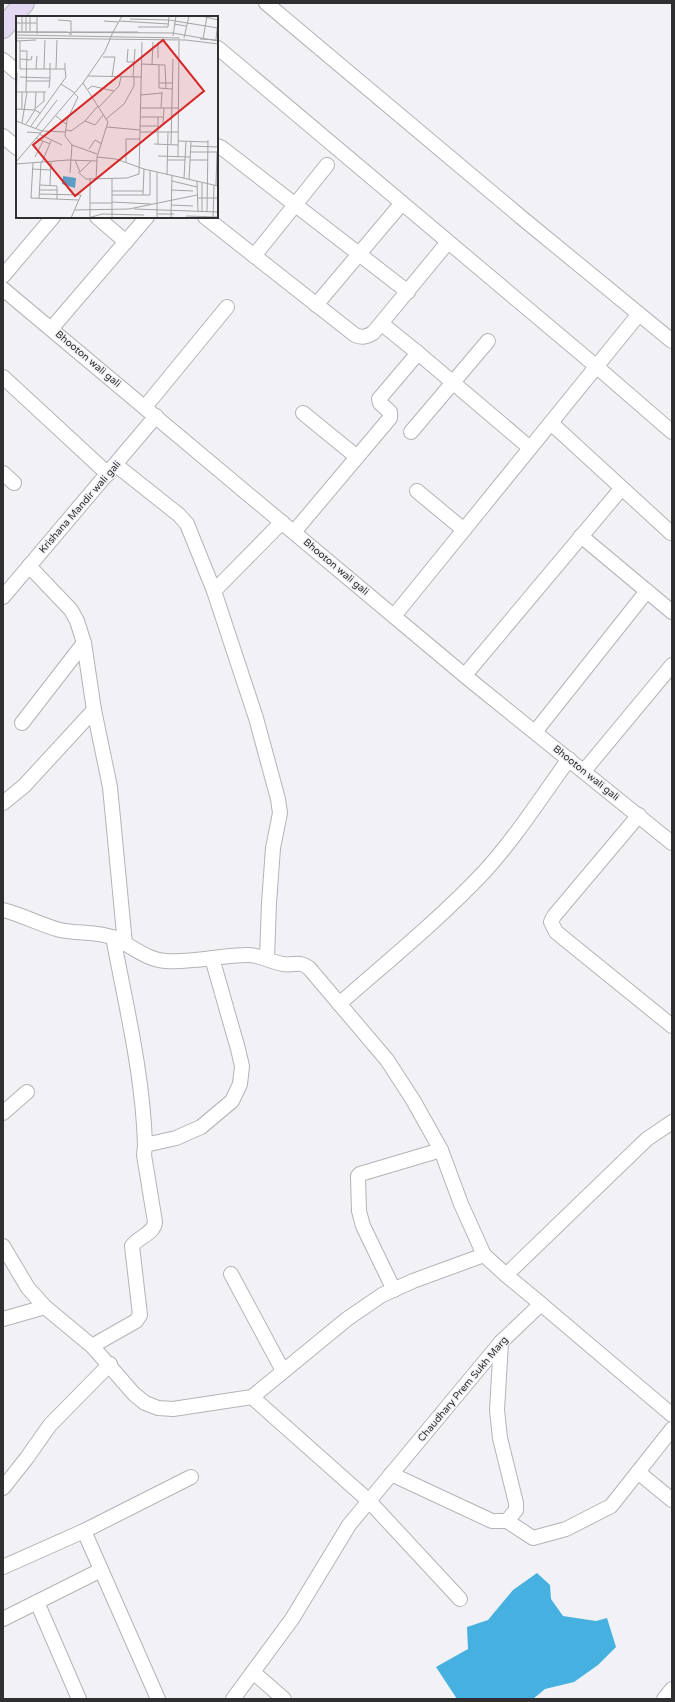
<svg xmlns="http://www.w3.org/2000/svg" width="675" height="1702" font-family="'Varela Round',sans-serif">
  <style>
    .water { fill: #46b1e0 }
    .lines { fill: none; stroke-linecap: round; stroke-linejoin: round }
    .street-casing { stroke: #b4b4b7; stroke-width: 16 }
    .secondary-casing { stroke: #b4b4b7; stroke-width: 22 }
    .street { stroke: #fff; stroke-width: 14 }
    .secondary { stroke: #e3d9f2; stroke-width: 20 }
    .labels { text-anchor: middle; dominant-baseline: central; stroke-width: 3; stroke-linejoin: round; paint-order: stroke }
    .street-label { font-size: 10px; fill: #2f2f31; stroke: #f2f2f6 }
    .inset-road { fill: none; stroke: #a4a4a7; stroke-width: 1 }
    .view { fill: #d62828; fill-opacity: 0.15; stroke: #d62828; stroke-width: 2 }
    .inset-edge { fill: none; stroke: #2f2f31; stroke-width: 2 }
  </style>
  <rect width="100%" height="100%" fill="#f2f2f6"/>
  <path class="water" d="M537 1573 550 1585 551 1599 563 1616 596 1621 607 1618 616 1647 598 1665 574 1682 545 1689 533 1699H457L436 1667 468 1649 467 1627 488 1620 513 1590Z"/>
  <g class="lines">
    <g class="street-casing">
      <g id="street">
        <path d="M266 3 522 218 672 341"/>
        <path d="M218 48 597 367 672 432"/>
        <path d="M3 60 17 72"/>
        <path d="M3 136 17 148"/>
        <path d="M217 146 222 148 408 292"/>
        <path d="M97 217 126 242"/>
        <path d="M205 217 355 335C362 338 366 337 373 333L448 242"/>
        <path d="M254 256 327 165"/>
        <path d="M3 276 53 217"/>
        <path d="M3 289 470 680 672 843"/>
        <path d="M316 305 402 203"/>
        <path d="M382 324 418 353 530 448"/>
        <path d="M51 329 147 217"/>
        <path d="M3 377 108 474"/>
        <path d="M145 407 227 307"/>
        <path d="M303 413 357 457"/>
        <path d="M551 423 671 533"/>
        <path d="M411 432 488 341"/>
        <path d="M116 465 179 515 187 524 214 591 256 718 278 799 280 813 273 848 269 903 267 958"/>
        <path d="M3 473 14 483"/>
        <path d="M417 491 464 530"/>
        <path d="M294 532 390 418V412L380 403 379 399 418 353"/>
        <path d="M581 536 672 612"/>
        <path d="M29 566 71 610 77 621 84 643 94 710 110 787 125 944"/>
        <path d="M214 591 282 522"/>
        <path d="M3 597 156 416"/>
        <path d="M394 616 639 314"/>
        <path d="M465 675 621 489"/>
        <path d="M22 723 84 643"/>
        <path d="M535 732 647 591"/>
        <path d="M584 771 672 665"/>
        <path d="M3 803 24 786 94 710"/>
        <path d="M639 815 554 916 551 922 556 932 672 1026"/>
        <path d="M3 910C23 915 41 925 60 930 78 934 98 931 114 938 133 946 146 960 166 961 193 963 221 955 248 955 262 955 270 962 283 964 294 966 298 960 309 968L387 1060 413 1100 441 1150 461 1204 484 1255 506 1275"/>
        <path d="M113 937C126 1006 143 1075 145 1145L176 1138 201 1127 232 1101 240 1084 242 1066 238 1049 212 958"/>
        <path d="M339 1004C388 961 440 919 485 871 516 837 542 796 569 759"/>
        <path d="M3 1113 27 1092"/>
        <path d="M3 1246 28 1288 45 1307 92 1346 134 1394 145 1403 158 1408 173 1409 252 1397 369 1501 460 1599"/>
        <path d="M231 1274 283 1371"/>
        <path d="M394 1290 363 1226 359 1211 358 1176 360 1174 441 1150"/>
        <path d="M541 1304 672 1415"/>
        <path d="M3 1319 45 1307"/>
        <path d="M92 1346 136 1321 140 1315 132 1246C138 1237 154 1234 155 1222L144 1155 145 1145"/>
        <path d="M252 1397 347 1319 382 1295 413 1281 484 1255"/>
        <path d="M638 1472 672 1500"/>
        <path d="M391 1474 492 1521H507L516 1510V1503L500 1438 497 1410 501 1342"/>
        <path d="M3 1488 26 1459 50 1425 110 1364"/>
        <path d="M507 1521 533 1538 566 1529 611 1506 672 1429"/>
        <path d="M84 1531 158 1699"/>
        <path d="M3 1567 84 1531 191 1477"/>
        <path d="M37 1602 79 1699"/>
        <path d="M3 1619 101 1570"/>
        <path d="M253 1672 284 1699"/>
        <path d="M233 1699 292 1619 349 1525 501 1342 541 1304 506 1275 647 1139 672 1122"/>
        <path d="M664 1699 672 1689"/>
      </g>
    </g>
    <g class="secondary-casing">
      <path id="secondary" d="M3 28 24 3"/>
    </g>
    <use href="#street" class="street"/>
    <use href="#secondary" class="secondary"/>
  </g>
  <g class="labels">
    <g class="street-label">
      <text transform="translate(88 359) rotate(40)">Bhooton wali gali</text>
      <text transform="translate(80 507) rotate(-49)">Krishana Mandir wali gali</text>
      <text transform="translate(336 567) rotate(40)">Bhooton wali gali</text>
      <text transform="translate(586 773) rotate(39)">Bhooton wali gali</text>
      <text transform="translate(463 1389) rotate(-50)">Chaudhary Prem Sukh Marg</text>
    </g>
  </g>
  <g transform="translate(16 16)">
    <rect width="202" height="202" fill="#f2f2f6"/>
    <path d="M47 160 60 162 59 172 46 168Z" fill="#46b1e0"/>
    <path class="inset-road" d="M6 0V15M21 0V18M186 0 202 4M114 3 153 4 202 12M88 5 102 6M103 5 153 8M0 7H21M158 8 170 10M122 11H152L153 0M10 15V0M14 15V0M0 16H52L55 19V5L42 4M0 16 157 17 202 25M56 16H122M97 16 106 0M0 19 164 22M157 20 160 0M0 22 170 24 202 28M168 22 173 0M184 23 202 24M187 23 191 0M200 23 202 5M0 25 20 24M4 25V53H49V47M142 26V42M112 33 111 46H118M4 35H11L10 76M87 41H99L96 61M4 43 15 44 16 40M34 47V62M125 48 149 49 150 73M136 48 137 26M143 49V72L156 73M20 53 21 40M28 53 29 24M40 53 41 24M72 60 125 61M4 61 34 62 33 72M117 61 119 33M10 65H34M67 67 92 106 81 141M143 67H156M45 68 59 77M72 73 76 70 98 75M0 76H30M124 79 146 77M82 90 69 105 79 109 87 99M83 91 103 70 105 61M20 92 28 85V76M124 92H162M145 92 146 76M0 93 19 94 24 97M6 93V76M0 95 1 57M40 100 50 108M124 101H148M90 103 108 88 118 70V61M0 105 26 115 50 116M6 107 11 76M10 108 19 94 20 76M147 108 148 92M15 110 50 61 49 53M124 110H142M91 111 124 114M20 112 41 84M50 114 55 115 69 105M11 116 25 117M124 116H162M23 118 46 129M20 122 34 128M162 125 192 126M138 128 162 129M142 128V101M155 128 157 43M56 129 81 138M175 130 202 131M73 133 79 124 86 128M174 136H202M142 140 174 141M19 141 27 125M162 141 163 25M59 144 64 156 75 145M151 144H169M174 144H192M0 146 67 67 89 35 97 16M26 146 35 125M110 146V123H124M17 147 15 182 63 184M0 148 52 144 81 145V141L100 143 128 153 202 170M16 153 35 154M62 156 70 163 111 162 123 158 126 26M54 157 56 129 49 120 51 104 62 81 59 78M151 159 152 116M168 162 170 126M80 163 81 145M173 163 175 126M156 165 181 171M181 165 182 196M24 169 41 170V183M34 169 35 146M200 169 201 136M23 174H41M156 174 177 175M96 175H127M23 178 65 179 55 202M96 179H127L128 153M127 179H134V154M181 182H202M23 183 25 146M96 186 135 188M74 187H96M155 189 177 190M118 193 202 196M59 194 113 193 181 179M186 196V166M191 196 192 124M141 198H158M170 200 202 201M74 201V163M72 202 86 198 128 199M96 202V163M141 202V156M155 202 156 160M197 202 198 169"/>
    <path class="view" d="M147 24 188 75 59 180 17 129Z"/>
    <rect width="202" height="202" class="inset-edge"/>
  </g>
  <rect width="675" height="1702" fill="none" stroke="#2f2f31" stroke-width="8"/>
</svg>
